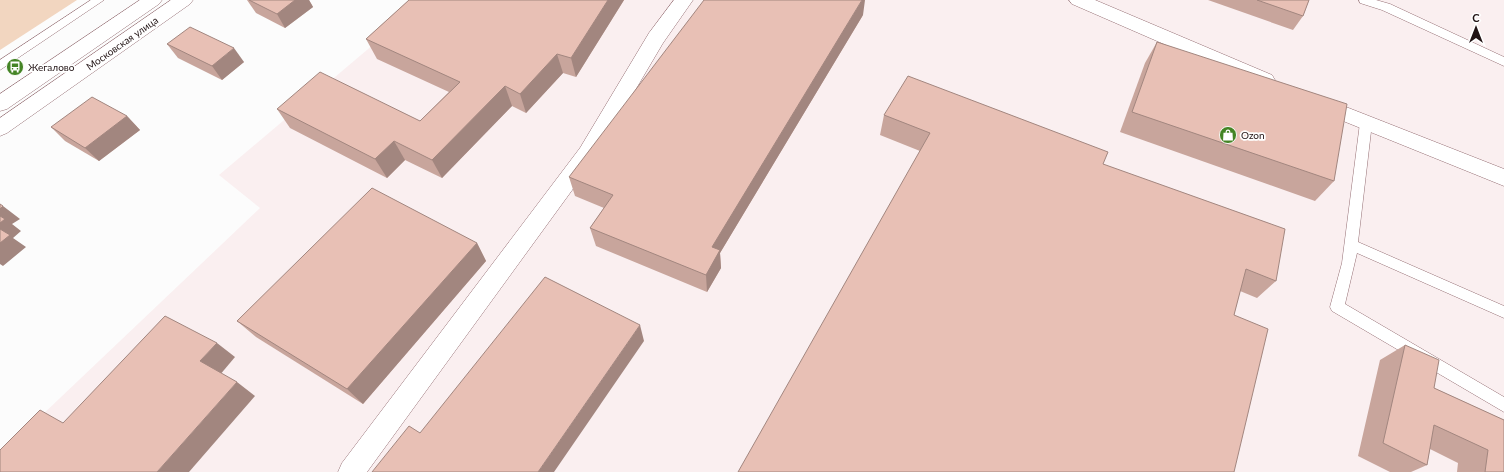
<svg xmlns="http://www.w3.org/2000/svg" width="1504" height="472" font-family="Lato,sans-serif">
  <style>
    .built { fill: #faeff0 }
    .green { fill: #f2d6c0 }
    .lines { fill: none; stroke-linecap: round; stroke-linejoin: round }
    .lane-casing { stroke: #956f74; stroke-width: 1 }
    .street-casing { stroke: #956f74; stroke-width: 1 }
    .primary-casing { stroke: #956f74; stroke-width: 1 }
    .lane { fill: #fff; fill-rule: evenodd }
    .street { fill: #fff; fill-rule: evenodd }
    .primary { fill: #fff; fill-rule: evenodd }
    .wall { fill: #c8a59c }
    .shaded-wall { fill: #a2867f }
    .building { fill: #e8c0b5; stroke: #a2867f }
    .labels { text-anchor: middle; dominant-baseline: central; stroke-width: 3.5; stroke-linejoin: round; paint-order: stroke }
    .street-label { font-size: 10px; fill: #211314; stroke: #fff }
    .poi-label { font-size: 10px; fill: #211314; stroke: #fff; text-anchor: start }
  </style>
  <rect width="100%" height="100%" fill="#fcfcfc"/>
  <path class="built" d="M426 0H1504V472H0V455L260 208 219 175Z"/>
  <path class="green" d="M0 0H77L0 50Z"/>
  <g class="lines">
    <g class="lane-casing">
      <g id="lane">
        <path d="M91 0H104L0 70V60Z"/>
        <path d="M1359 0H1376L1390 4 1504 57V66L1382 10 1360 3Z"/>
        <path d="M1366 118 1370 120 1372 123 1358 242 1504 306V318L1357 253 1345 304 1504 397V412L1332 311 1330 307 1342 263 1360 123 1362 120Z"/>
      </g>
    </g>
    <g class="street-casing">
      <g id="street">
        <path d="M674 0H693L663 43 594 160 367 472H338L342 463 580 148 649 33Z"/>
        <path d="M1069 0H1095L1272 75 1275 80 1272 85 1265 87 1258 85 1072 4Z"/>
        <path d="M1318 96 1504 169V186L1311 108 1308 103 1311 98Z"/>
      </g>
    </g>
    <g class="primary-casing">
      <g id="primary">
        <path d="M140 0H162L159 4 7 109 0 111V94Z"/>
        <path d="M171 0H193L190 4 7 133 0 136V118Z"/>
      </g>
    </g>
    <use href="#lane" class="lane"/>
    <use href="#street" class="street"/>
    <use href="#primary" class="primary"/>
  </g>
  <g class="wall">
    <path d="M247 0H309L313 7 285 28 256 13Z"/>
    <path d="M409 0H624L576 77 563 73 526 113 512 106 442 178 405 160 387 178 290 128 277 109 420 121 449 92 377 59 366 39Z"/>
    <path d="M1208 0H1309L1303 16 1293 30Z"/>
    <path d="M863 15 720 253 721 268 707 292 596 246 590 228 604 208 575 196 569 177Z"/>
    <path d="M1157 42 1334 181 1315 201 1120 132 1145 63Z"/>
    <path d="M167 44 244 62 222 80 178 58Z"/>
    <path d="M884 115 1103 164 1276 281 1257 298 1240 291 1234 315 920 151 880 135Z"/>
    <path d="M127 116 140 130 99 161 65 141 51 127Z"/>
    <path d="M477 243 486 261 363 404 256 337 237 321Z"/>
    <path d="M1405 345 1434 388 1504 420V472H1457L1458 463 1430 449 1427 465 1411 472H1390L1358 456 1380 360Z"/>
  </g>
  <g class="shaded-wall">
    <path d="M295 0H309L313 7 285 28 277 14Z"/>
    <path d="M608 0H624L576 77 571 58Z"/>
    <path d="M862 0H865L863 15 720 253 721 268 707 292 706 275 712 247Z"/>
    <path d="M234 48 244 62 222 80 212 66Z"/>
    <path d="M557 54 563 73 526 113 520 94Z"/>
    <path d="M505 86 512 106 442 178 432 160Z"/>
    <path d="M127 116 140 130 99 161 85 148Z"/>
    <path d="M394 141 405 160 387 178 375 159Z"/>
    <path d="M3 206 20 219 12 224 21 231 13 238 26 247 3 266 0 264V209Z"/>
    <path d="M477 243 486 261 363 404 347 389Z"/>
    <path d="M640 325 644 341 554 472H538Z"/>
    <path d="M217 343 235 357 219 376 200 361Z"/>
    <path d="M237 382 255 396 189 472H157Z"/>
  </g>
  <g class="building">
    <path d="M249 0H295L277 14Z"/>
    <path d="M409 0H608L571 58 557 54 520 94 505 86 432 160 394 141 375 159 277 109 320 72 420 121 460 82 366 39Z"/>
    <path d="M704 0H862L712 247 720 250 706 275 590 228 613 195 569 177Z"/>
    <path d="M1257 0H1309L1303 16Z"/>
    <path d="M190 27 234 48 212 66 167 44Z"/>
    <path d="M1157 42 1347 104 1334 181 1132 112Z"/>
    <path d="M908 76 1108 152 1103 164 1285 229 1276 281 1246 269 1234 315 1268 329 1234 472H738L930 133 884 115Z"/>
    <path d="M92 97 127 116 85 148 51 127Z"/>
    <path d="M372 188 477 243 347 389 237 321Z"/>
    <path d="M0 204 3 206 0 209Z"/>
    <path d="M0 216 5 219 0 223Z"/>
    <path d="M0 229 10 235 0 243Z"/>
    <path d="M545 277 640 325 538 472H372L409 426 420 433Z"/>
    <path d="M165 316 217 343 200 361 237 382 157 472H0V450L40 410 63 423Z"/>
    <path d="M1405 345 1439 360 1434 388 1504 420V472H1485L1488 450 1434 425 1427 465 1383 443Z"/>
  </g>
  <defs>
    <g id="bus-disc" transform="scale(0.9)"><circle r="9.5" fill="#448425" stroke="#fff"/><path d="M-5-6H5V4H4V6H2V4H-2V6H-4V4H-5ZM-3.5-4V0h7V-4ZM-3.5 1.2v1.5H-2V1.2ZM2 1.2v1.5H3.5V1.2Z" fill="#fff"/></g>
    <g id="shop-disc" transform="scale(0.9)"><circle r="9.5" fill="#448425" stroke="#fff"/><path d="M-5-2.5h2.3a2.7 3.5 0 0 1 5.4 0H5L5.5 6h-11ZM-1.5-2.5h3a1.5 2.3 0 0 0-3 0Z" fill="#fff"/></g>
  </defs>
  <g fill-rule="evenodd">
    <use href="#bus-disc" x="15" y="67"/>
    <use href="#shop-disc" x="1228" y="135"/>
  </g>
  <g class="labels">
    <g class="street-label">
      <text transform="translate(122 43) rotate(-35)">Московская улица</text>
    </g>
    <g class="poi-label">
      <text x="28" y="67">Жегалово</text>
      <text x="1241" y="135">Ozon</text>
    </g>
  </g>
  <g transform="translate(1476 28)" stroke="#ffffff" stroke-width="3" paint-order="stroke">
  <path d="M0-3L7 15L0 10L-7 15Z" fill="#211314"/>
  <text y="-6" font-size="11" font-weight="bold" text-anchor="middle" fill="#211314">С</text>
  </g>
</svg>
